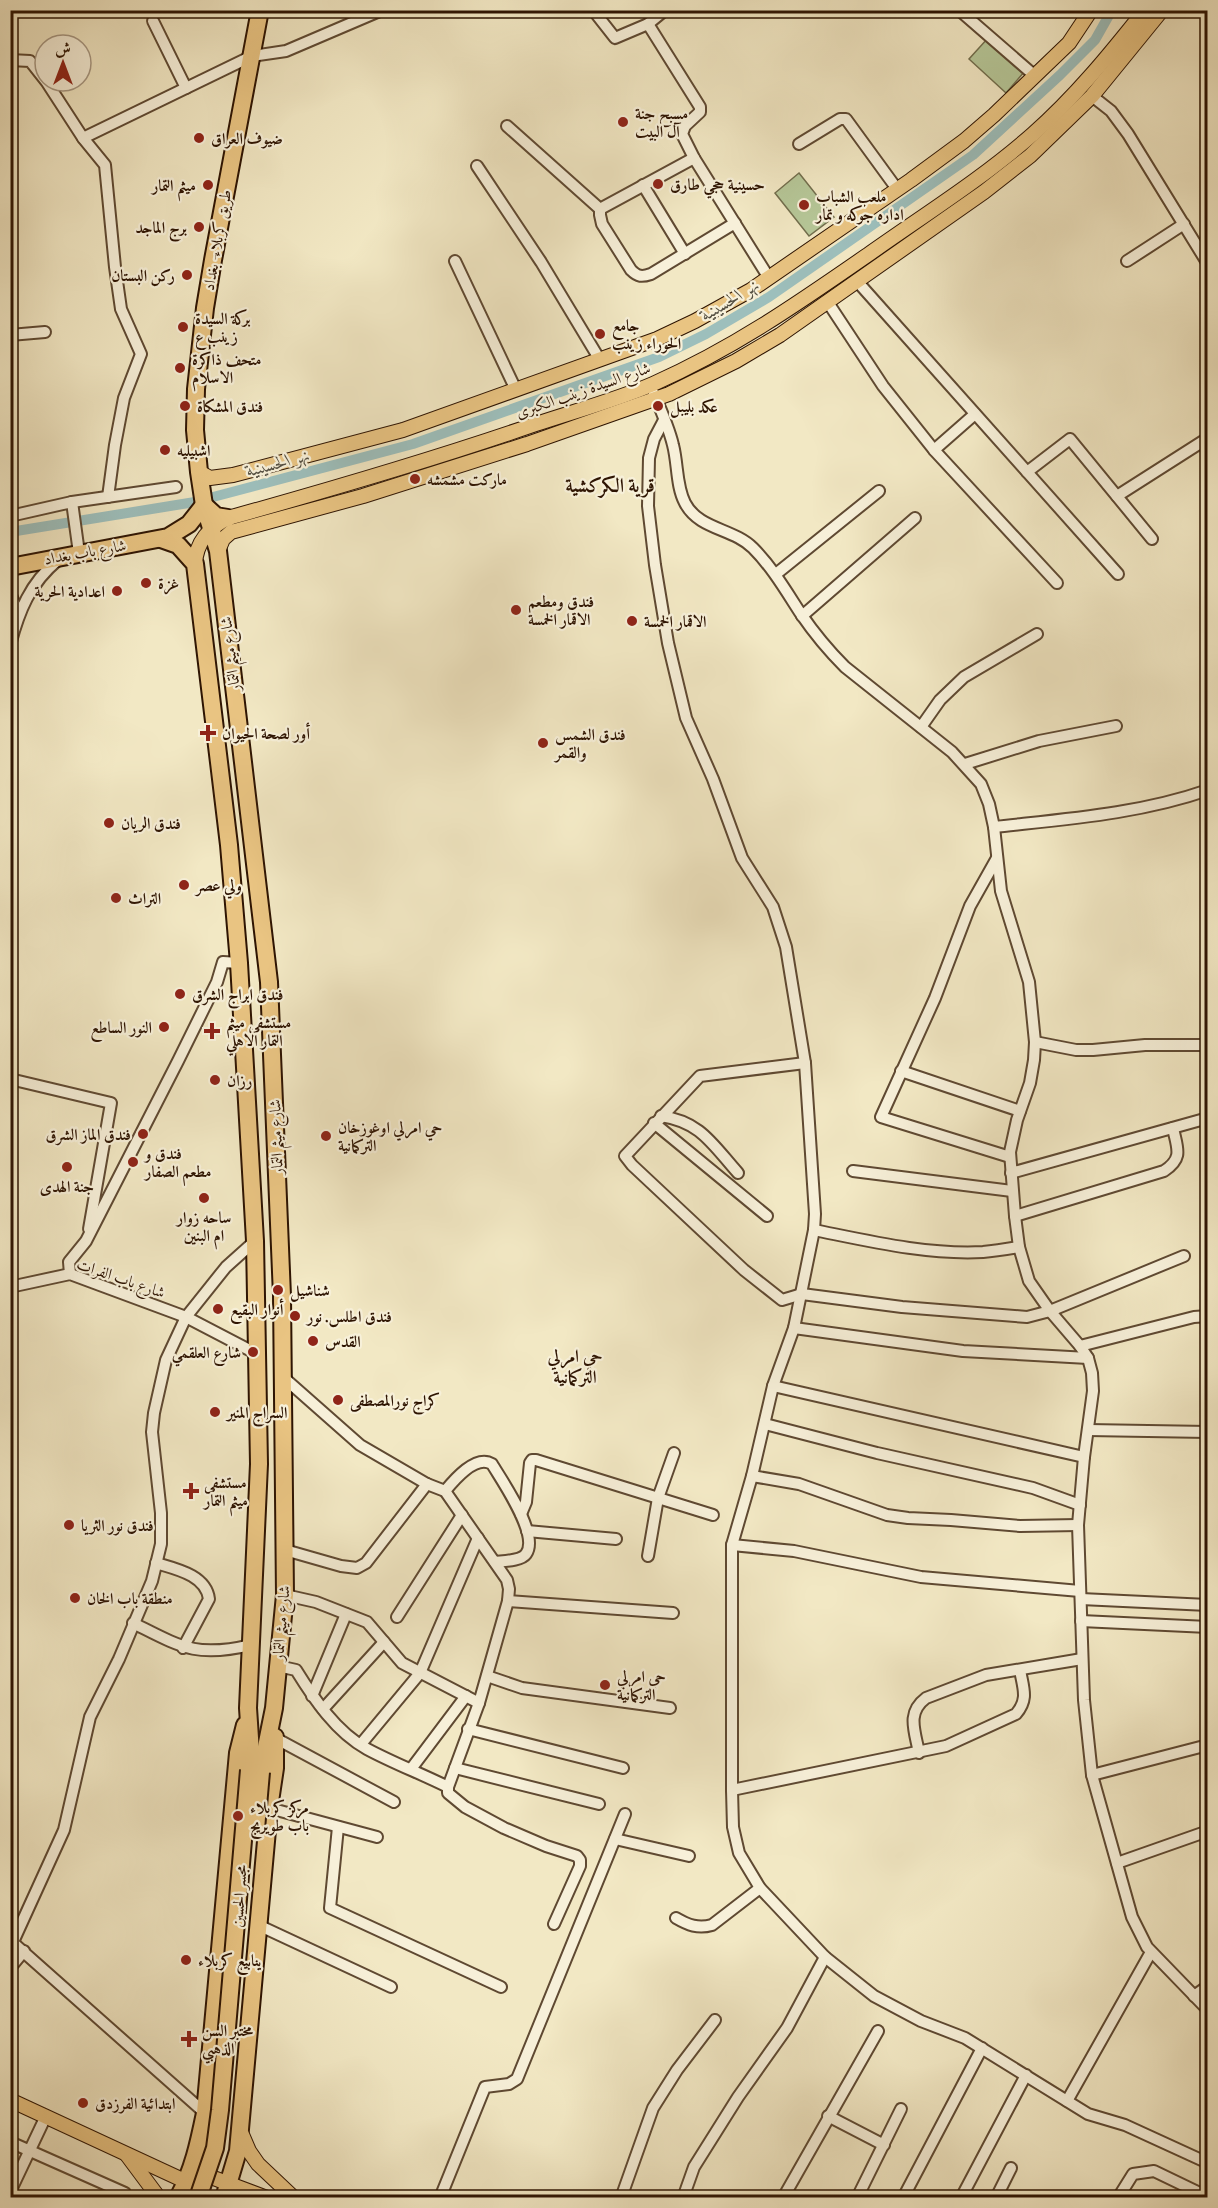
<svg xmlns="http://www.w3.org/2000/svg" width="1218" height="2208" font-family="'IM FELL French Canon',Amiri,serif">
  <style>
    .green { fill: #b6c798; stroke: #726e4d; stroke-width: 1.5 }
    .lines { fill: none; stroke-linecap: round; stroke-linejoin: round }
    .canal { stroke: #9dbfbc; stroke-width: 10 }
    .minor-casing { stroke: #5f4932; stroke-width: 14 }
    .major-casing { stroke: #2e1402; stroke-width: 16 }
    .highway-casing { stroke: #2e1402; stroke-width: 20 }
    .minor { stroke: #f7f0d9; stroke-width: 10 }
    .major { stroke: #e9c482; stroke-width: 14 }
    .highway { stroke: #e9c482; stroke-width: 16 }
    .highway-bridge-casing { stroke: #2e1402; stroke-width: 20; stroke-linecap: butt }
    .highway-bridge { stroke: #e9c482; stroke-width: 16 }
    .poi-dot { fill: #8f2418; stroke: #f7f0d9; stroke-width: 2 }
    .labels { text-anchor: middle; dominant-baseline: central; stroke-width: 4.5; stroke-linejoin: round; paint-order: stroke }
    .poi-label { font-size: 16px; font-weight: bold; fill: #2e1402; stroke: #f7f0d9; text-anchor: start }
    .street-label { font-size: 16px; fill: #2e1402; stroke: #f7f0d9 }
    .water-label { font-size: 18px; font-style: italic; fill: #555043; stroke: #f7f0d9 }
    .neighbourhood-label { font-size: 18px; font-weight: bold; fill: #2e1402; stroke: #f7f0d9 }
    .quarter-label { font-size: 20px; font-weight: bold; fill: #2e1402; stroke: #f7f0d9 }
  </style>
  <rect width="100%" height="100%" fill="#f2e8c4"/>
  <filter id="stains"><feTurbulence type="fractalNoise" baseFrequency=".00333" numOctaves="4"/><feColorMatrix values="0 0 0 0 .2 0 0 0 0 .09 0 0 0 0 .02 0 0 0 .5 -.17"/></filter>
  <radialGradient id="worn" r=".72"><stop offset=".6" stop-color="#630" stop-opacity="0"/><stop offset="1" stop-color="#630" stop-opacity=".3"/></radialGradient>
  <g class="green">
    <path d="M988 38 1025 71 1006 93 969 59Z"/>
    <path d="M799 173 834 217 809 236 775 193Z"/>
  </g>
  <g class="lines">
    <g class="canal">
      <path d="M213 497 413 444 659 357 706 334 769 297 973 155 1060 75 1095 40 1112 10"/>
      <path d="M10 532 195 502"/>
    </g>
    <g class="minor-casing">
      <g id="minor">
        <path d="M593 10 615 38 648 24 665 10"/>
        <path d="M959 10 1035 76"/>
        <path d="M153 21 186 88"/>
        <path d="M648 24 700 107V112L685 126 682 134 694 158 769 278"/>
        <path d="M10 60 30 61 45 80"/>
        <path d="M46 81 83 138 252 56 286 51 382 10"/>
        <path d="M1092 96 1111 111 1128 134 1208 264"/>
        <path d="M507 126 600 209"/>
        <path d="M83 138 105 165 115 267 121 309 141 354 124 398 115 445 108 497"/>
        <path d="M799 144 840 119H846L897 189"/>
        <path d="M694 158 600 209V215L602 224 631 270C638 277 642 277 651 274L735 223"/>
        <path d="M477 166 541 262 600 360"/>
        <path d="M643 185 685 254"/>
        <path d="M455 261 516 390"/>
        <path d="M1127 261 1184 224"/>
        <path d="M856 280 1118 574"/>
        <path d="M827 301 883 386 934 450 1057 583"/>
        <path d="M10 335 45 332"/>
        <path d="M654 394C661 410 669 428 673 445 678 464 676 486 685 503 699 530 733 528 753 548 772 567 786 591 801 614 814 633 829 651 845 667L952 752 981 784 989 804 994 827 1001 891 1029 982 1035 1042 1034 1060 1030 1083 1017 1120 1010 1152 1015 1216 1019 1247 1029 1281 1050 1311 1080 1346 1088 1358 1092 1373 1093 1391 1084 1457 1078 1525 1084 1700 1092 1775 1132 1917 1147 1947 1208 2010"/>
        <path d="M664 420 654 439 649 458 648 506 655 565 668 643 686 718 713 779 742 858 773 907 786 947 805 1063 815 1214 814 1230 794 1328 773 1386 752 1476 732 1545V1790L733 1827 739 1853 760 1888 825 1957 874 1996 921 2021 965 2038 1088 2114 1125 2125 1208 2163"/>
        <path d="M934 450 975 414"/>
        <path d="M1027 472 1070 439 1152 539"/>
        <path d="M1117 496 1208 438"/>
        <path d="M72 502 79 553"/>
        <path d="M10 516 72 502 176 487"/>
        <path d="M776 574 879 491"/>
        <path d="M10 593 16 607 17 617"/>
        <path d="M802 616 915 518"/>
        <path d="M10 645C19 611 30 583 58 560"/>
        <path d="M921 727 940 700 964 677 1037 634"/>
        <path d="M965 764 1039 741 1116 726"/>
        <path d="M994 827C1066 819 1139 814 1208 790"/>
        <path d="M997 858 970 906 935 998 881 1117 1010 1157"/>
        <path d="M1035 1042 1076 1050H1093L1145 1045H1208"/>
        <path d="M805 1063 700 1076 625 1156 632 1165 744 1270 782 1300 802 1294 902 1307 1027 1317 1050 1311 1184 1256"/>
        <path d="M901 1071 1020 1111"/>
        <path d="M10 1079 111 1103 89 1229"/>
        <path d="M661 1116C701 1122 712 1144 738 1173"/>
        <path d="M654 1123 767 1216"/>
        <path d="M853 1171 1012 1191"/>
        <path d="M1011 1173 1208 1118"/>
        <path d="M1015 1216 1164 1171C1184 1158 1177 1148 1173 1128"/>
        <path d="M814 1230C869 1241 927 1255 983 1252 995 1251 1007 1249 1019 1247"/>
        <path d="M70 1274 69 1262 86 1241 178 1061 217 982 223 962 239 963"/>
        <path d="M10 1287 70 1274 186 1317 257 1354"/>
        <path d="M794 1328 963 1351 1088 1358"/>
        <path d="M1080 1346 1194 1317 1208 1316"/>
        <path d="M283 1377 360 1445 427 1484 445 1491 507 1580 509 1589 508 1601 479 1703 448 1787V1793L465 1807 504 1828 546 1846 577 1856 580 1860V1866L554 1924"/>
        <path d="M773 1386 1084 1457"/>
        <path d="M765 1424 877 1453 1033 1488 1080 1505"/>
        <path d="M1088 1430 1208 1432"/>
        <path d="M752 1476 799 1484 887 1515 908 1518 951 1520 1020 1526 1078 1525"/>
        <path d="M445 1491C454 1480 476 1454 492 1464 502 1481 540 1535 526 1554 521 1561 503 1561 495 1562"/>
        <path d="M521 1514 526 1502 530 1463 532 1460H536L713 1515"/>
        <path d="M527 1531 616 1539"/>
        <path d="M732 1545 794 1551 921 1577 1080 1591"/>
        <path d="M285 1550 341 1566 357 1568 366 1563 427 1484"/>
        <path d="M648 1556 658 1498 674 1453"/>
        <path d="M156 1563C176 1569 206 1575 209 1599L183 1648"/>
        <path d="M285 1595 316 1602 367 1622 402 1663 479 1703"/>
        <path d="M1081 1599 1208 1605"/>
        <path d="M508 1601 673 1613"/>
        <path d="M397 1617 462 1515"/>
        <path d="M1081 1621 1208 1627"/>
        <path d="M133 1623C181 1647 196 1658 251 1645"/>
        <path d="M278 1666 296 1670C314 1699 336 1732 367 1749 393 1763 422 1774 448 1787"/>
        <path d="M487 1676 522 1688 670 1708"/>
        <path d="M312 1696 346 1614"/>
        <path d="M323 1709 384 1642"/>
        <path d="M468 1729 623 1768"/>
        <path d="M275 1738 394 1802"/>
        <path d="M361 1744 420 1673 478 1538"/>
        <path d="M919 1753C915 1731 906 1713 926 1698L986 1675 1082 1659"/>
        <path d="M455 1768 599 1804"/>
        <path d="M411 1769 466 1696"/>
        <path d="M1092 1775 1208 1745"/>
        <path d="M732 1790 946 1746 1016 1714C1029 1699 1023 1688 1020 1670"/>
        <path d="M269 1808 377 1837"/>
        <path d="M338 1827 330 1908 501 1987"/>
        <path d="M615 1839 689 1856"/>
        <path d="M1117 1863 1208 1831"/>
        <path d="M676 1918C688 1925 698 1929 712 1925L760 1888"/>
        <path d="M258 1925 391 1987"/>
        <path d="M10 1940 205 2113"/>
        <path d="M13 1942 64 1830 90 1717 119 1659 152 1581 161 1544V1513L152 1432 154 1413 166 1360 186 1317 226 1267 255 1241"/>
        <path d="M10 1968 24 1951"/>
        <path d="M1194 1996 1208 1986"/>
        <path d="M1067 2101 1151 1952"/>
        <path d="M828 2116 884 2145"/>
        <path d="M10 2142 125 2193"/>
        <path d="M10 2192 46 2116"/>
        <path d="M440 2198 485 2087 509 2084 517 2079 625 1814"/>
        <path d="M621 2198 653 2108 677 2070 715 2020"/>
        <path d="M683 2198 694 2167 738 2097 787 2028 825 1957"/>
        <path d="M783 2198 878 2031"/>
        <path d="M857 2198 901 2109"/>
        <path d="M903 2198 982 2048"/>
        <path d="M961 2198 1026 2075"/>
        <path d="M996 2198 1011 2168"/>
        <path d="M1118 2198 1133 2174 1154 2171 1208 2197"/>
      </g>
    </g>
    <g class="major-casing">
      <g id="major">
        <path d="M199 472 210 478 233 475 403 430 657 339 695 321 751 290 911 180 964 141 994 115 1069 43 1091 10"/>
        <path d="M218 551 223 539 231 532 363 496 527 444 669 394 736 361 780 335 984 192 1030 156 1092 96 1162 10"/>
        <path d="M195 564C196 542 210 527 228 518 332 489 435 459 536 424 575 411 616 400 653 384 734 348 797 304 869 254 924 215 982 179 1033 134 1075 97 1110 54 1145 10"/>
        <path d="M10 2100 187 2182 192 2188"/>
        <path d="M240 2130 249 2151 258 2164 294 2198"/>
        <path d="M127 2155 159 2198"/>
        <path d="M196 2176 211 2177 267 2198"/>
      </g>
    </g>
    <g class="highway-casing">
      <g id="highway">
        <path d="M260 10 213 260 205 308 196 389 195 430 199 472 204 505 218 551 269 982 282 1296 285 1595 274 1708 261 1772"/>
        <path d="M205 506 216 516 228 518"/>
        <path d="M161 539 178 545 195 564 229 845 239 963 255 1241 259 1464 248 1708 251 1753 249 1770"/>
        <path d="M10 567 168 537 189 524 204 505"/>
        <path d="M178 2198C193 2171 199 2142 205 2113L238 1753 245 1725"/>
        <path d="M224 2198 238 2151 269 1808 275 1768V1737"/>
      </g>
    </g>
    <use href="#minor" class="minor"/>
    <use href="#major" class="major"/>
    <use href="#highway" class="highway"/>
    <g class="highway-bridge-casing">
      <g id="highway-bridge">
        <path d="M256 1829 261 1772"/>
        <path d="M198 2198 215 2148 220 2110 249 1770"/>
      </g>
    </g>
    <use href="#highway-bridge" class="highway-bridge"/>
  </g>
  <g class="poi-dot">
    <circle cx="623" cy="122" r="6"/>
    <circle cx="199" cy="138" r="6"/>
    <circle cx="658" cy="184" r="6"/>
    <circle cx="208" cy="185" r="6"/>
    <circle cx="804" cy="205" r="6"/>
    <circle cx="199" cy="227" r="6"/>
    <circle cx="187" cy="275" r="6"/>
    <circle cx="183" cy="327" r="6"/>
    <circle cx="600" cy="334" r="6"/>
    <circle cx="180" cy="368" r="6"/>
    <circle cx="185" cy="406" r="6"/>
    <circle cx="658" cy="406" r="6"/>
    <circle cx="165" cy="450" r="6"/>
    <circle cx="415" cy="479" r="6"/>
    <circle cx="146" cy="583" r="6"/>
    <circle cx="117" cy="591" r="6"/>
    <circle cx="516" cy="610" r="6"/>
    <circle cx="632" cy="621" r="6"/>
    <path d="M205 724h6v6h6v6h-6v6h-6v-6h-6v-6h6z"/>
    <circle cx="543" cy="743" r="6"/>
    <circle cx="109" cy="823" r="6"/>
    <circle cx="184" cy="885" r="6"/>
    <circle cx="116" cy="898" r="6"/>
    <circle cx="180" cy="994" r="6"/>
    <circle cx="164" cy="1027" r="6"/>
    <path d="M209 1022h6v6h6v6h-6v6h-6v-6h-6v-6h6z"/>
    <circle cx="215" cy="1080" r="6"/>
    <circle cx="143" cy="1134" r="6"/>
    <circle cx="326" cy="1136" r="6"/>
    <circle cx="133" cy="1162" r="6"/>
    <circle cx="67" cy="1167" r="6"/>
    <circle cx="204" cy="1198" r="6"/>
    <circle cx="278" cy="1290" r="6"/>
    <circle cx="218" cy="1309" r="6"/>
    <circle cx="295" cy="1316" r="6"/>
    <circle cx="313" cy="1341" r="6"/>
    <circle cx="253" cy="1352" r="6"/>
    <circle cx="338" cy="1400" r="6"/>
    <circle cx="215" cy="1412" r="6"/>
    <path d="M188 1482h6v6h6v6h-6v6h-6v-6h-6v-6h6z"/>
    <circle cx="69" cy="1525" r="6"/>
    <circle cx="75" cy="1598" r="6"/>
    <circle cx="605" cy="1685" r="6"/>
    <circle cx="238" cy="1816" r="6"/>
    <circle cx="186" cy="1960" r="6"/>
    <path d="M186 2030h6v6h6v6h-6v6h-6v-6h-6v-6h6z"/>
    <circle cx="83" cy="2103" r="6"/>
  </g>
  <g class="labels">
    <g class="poi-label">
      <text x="635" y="113">مسبح جنة<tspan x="635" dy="18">آل البيت</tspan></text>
      <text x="211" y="138">ضيوف العراق</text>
      <text x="670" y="184">حسينية حجي طارق</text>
      <text x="196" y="185" text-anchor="end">ميثم التمار</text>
      <text x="816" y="196">ملعب الشباب<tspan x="816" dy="18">اداره جوكه و تمار</tspan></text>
      <text x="187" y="227" text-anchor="end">برج الماجد</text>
      <text x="175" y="275" text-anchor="end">ركن البستان</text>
      <text x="195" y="318">بركة السيدة<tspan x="195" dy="18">زينب ع</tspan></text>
      <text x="612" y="325">جامع<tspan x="612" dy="18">الحوراء زينب</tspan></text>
      <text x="192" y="359">متحف ذاكرة<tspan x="192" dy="18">الاسلام</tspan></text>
      <text x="197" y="406">فندق المشكاة</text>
      <text x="670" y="406">عكد بليبل</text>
      <text x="177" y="450">اشبيليه</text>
      <text x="427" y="479">ماركت مشمشه</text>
      <text x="158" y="583">غزة</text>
      <text x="105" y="591" text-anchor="end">اعدادية الحرية</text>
      <text x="528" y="601">فندق ومطعم<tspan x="528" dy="18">الاقمار الخمسة</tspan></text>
      <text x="644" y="621">الاقمار الخمسة</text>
      <text x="222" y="733">أور لصحة الحيوان</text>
      <text x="555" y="734">فندق الشمس<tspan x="555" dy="18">والقمر</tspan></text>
      <text x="121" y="823">فندق الريان</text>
      <text x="196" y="885">ولي عصر</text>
      <text x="128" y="898">التراث</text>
      <text x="192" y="994">فندق ابراج الشرق</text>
      <text x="226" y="1022">مستشفى ميثم<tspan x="226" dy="18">التمار الاهلي</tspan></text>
      <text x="152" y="1027" text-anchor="end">النور الساطع</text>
      <text x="227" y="1080">رزان</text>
      <text x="338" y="1127">حي امرلي اوغوزخان<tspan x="338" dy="18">التركمانية</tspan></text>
      <text x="131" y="1134" text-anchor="end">فندق الماز الشرق</text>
      <text x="145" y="1153">فندق و<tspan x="145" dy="18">مطعم الصفار</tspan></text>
      <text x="67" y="1186" text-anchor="middle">جنة الهدى</text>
      <text x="204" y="1217" text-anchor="middle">ساحه زوار<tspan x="204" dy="18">ام البنين</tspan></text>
      <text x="290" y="1290">شناشيل</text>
      <text x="230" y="1309">أنوار البقيع</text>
      <text x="307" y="1316">فندق اطلس. نور</text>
      <text x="325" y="1341">القدس</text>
      <text x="241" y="1352" text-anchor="end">شارع العلقمي</text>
      <text x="350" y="1400">كراج نورالمصطفى</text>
      <text x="227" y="1412">السراج المنير</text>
      <text x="204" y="1482">مستشفى<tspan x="204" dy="18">ميثم التمار</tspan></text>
      <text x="81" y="1525">فندق نور الثريا</text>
      <text x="87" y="1598">منطقة باب الخان</text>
      <text x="617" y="1676">حي امرلي<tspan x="617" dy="18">التركمانية</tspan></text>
      <text x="250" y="1807">مركز كربلاء<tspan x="250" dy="18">باب طويريج</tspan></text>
      <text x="198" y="1960">ينابيع كربلاء</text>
      <text x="202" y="2030">مختبر السن<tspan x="202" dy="18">الذهبي</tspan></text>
      <text x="95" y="2103">ابتدائية الفرزدق</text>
    </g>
    <g class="street-label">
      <text transform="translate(217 240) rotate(-80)">طريق كربلاء- بغداد</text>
      <text transform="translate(583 390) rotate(-19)">شارع السيدة زينب الكبرى</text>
      <text transform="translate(85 552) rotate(-10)">شارع باب بغداد</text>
      <text transform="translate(230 654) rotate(-97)">شارع ميثم التمار</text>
      <text transform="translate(276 1137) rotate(-92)">شارع ميثم التمار</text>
      <text transform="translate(121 1278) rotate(19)">شارع باب الفرات</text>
      <text transform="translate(281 1623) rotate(-85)">شارع ميثم التمار</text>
      <text transform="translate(239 1896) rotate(-86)">مجسر الحسين</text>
    </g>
    <g class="water-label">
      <text transform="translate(730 300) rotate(-31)">نهر الحسينية</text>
      <text transform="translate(278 463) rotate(-15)">نهر الحسينية</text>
    </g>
    <g class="neighbourhood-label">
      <text x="575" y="1356">حي امرلي<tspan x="575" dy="21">التركمانية</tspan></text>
    </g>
    <g class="quarter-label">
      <text x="610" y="485">قرية الكركشية</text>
    </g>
  </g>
  <rect width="1218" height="2208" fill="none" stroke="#f2e8c4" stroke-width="36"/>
  <rect x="12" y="12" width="1194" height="2184" fill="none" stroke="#2e1402" stroke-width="3"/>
  <rect x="18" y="18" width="1182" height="2172" fill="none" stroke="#2e1402" stroke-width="1.5"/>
  <g transform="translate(63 63)"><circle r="28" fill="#f7f0d9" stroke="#a79883" stroke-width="1.5"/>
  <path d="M0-4.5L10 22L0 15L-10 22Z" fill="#8f2418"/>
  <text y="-9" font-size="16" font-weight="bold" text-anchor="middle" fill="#2e1402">ش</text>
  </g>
  <rect width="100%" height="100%" filter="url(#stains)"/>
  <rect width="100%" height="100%" fill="url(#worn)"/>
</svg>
